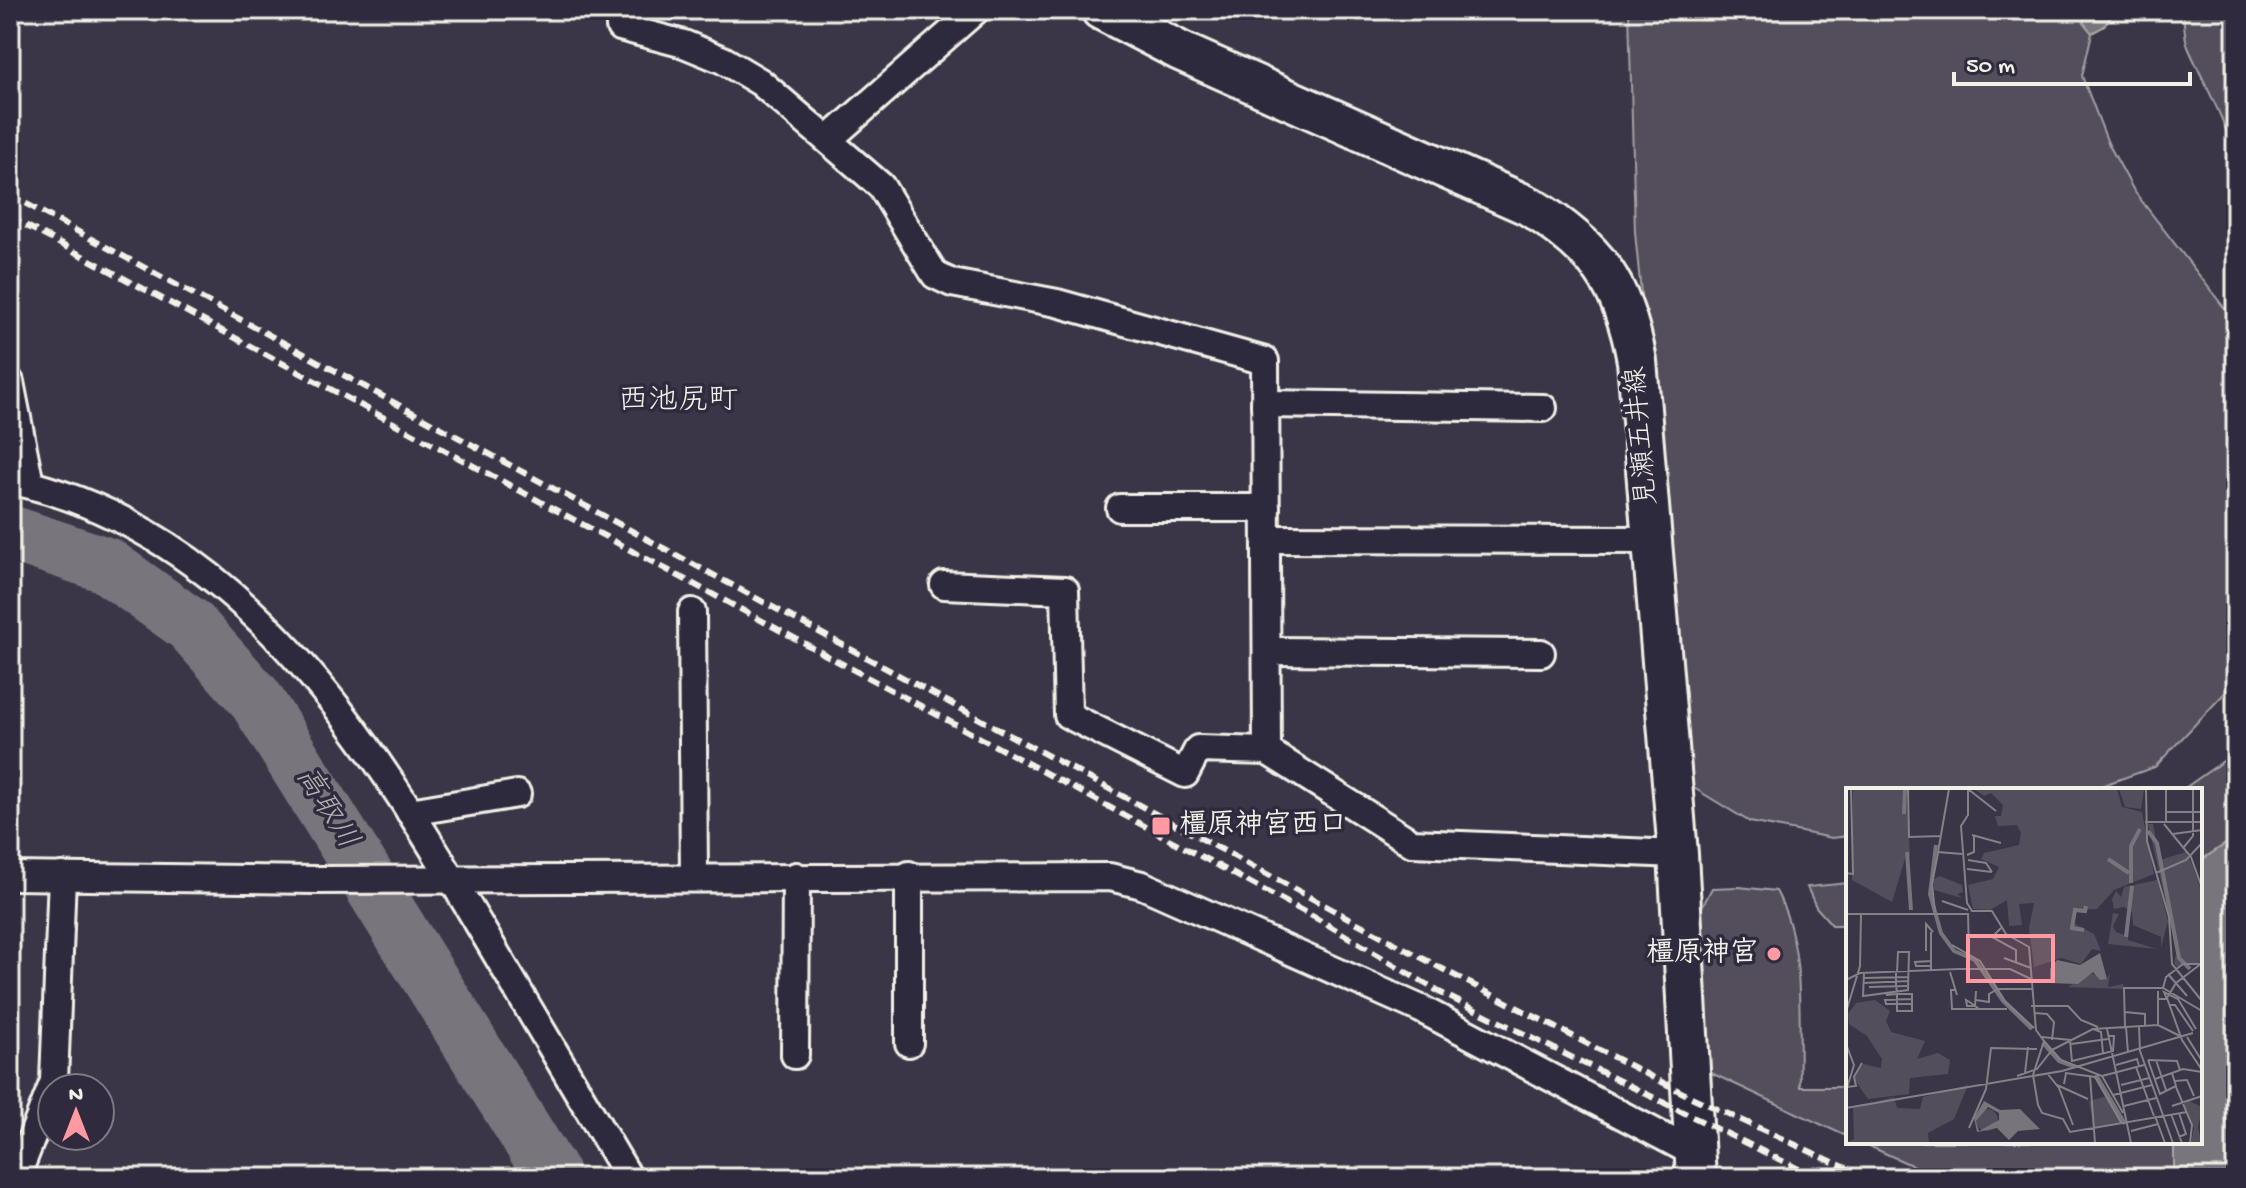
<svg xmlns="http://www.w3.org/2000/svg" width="2246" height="1188" font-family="'Gochi Hand','Klee One',sans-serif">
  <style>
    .green { fill: #534e5c; stroke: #a4a0a2; stroke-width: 2 }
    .water { fill: #78747b; stroke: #aaa6a7; stroke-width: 2 }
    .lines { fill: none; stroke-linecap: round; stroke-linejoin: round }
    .river { stroke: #78747b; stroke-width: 56 }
    .minor-casing { stroke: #f4f1e8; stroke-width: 32 }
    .secondary-casing { stroke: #f4f1e8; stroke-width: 44 }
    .minor { stroke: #2f2a3d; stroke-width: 26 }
    .secondary { stroke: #2f2a3d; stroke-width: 38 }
    .rail { stroke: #f4f1e8; stroke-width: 6; stroke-dasharray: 12 6; stroke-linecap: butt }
    .poi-dot { fill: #ff9aa2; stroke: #2f2a3d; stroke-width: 3 }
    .labels { text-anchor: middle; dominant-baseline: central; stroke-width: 7; stroke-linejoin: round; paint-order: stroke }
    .street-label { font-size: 28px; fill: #f4f1e8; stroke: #2f2a3d }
    .poi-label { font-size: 28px; font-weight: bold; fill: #f4f1e8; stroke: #2f2a3d; text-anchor: start }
    .neighbourhood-label { font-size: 30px; fill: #f4f1e8; stroke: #2f2a3d }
    .water-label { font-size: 30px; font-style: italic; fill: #b6b2b2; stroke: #2f2a3d }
    .inset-river { fill: none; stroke: #78747b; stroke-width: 4 }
    .inset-road { fill: none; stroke: #858187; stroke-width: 2 }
    .view { fill: #ff9aa2; fill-opacity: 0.15; stroke: #ff9aa2; stroke-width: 4 }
    .inset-edge { fill: none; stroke: #f4f1e8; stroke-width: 4 }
  </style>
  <rect width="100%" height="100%" fill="#3b3647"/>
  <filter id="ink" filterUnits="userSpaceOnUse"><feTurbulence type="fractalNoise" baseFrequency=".0125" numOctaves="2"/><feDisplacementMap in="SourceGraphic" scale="16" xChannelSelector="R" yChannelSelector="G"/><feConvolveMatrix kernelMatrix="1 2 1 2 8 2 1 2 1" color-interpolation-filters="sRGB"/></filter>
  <g filter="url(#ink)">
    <g class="green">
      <path d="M1629 10H2081L2084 23 2092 33 2082 76 2108 143 2134 191 2236 323V681L2155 767 2089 790H1848V836L1832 838 1750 822 1689 785 1635 232Z"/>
      <path d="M2182 10H2236V160C2225 118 2205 86 2188 47 2184 38 2185 22 2182 10Z"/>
      <path d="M2236 752V837L2200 861V790H2182Z"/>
      <path d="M1848 883V925H1832L1816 907 1807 887Z"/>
      <path d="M1739 887 1776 891C1807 947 1798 1025 1800 1087H1848V1137L1707 1071 1701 909 1712 888Z"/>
      <path d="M1860 1142H2174V1178H1940Z"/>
    </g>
    <g class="water">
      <path d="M2081 10H2116L2103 27 2092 33 2084 23Z"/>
      <path d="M2236 837V1178H2174V1142H2200V861Z"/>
    </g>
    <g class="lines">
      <path class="river" d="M10 533 106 565 190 625 255 698 554 1178"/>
      <g class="minor-casing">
        <g id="minor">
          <path d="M620 10V27L684 44 723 60 760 82 881 186 935 275 952 283 1057 303 1265 361 1267 751"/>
          <path d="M828 140 976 10"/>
          <path d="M10 382 30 484"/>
          <path d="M1265 404 1543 408"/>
          <path d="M10 480C242 531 369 738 481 928 530 1011 580 1095 629 1178"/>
          <path d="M1120 508H1266"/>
          <path d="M1266 539 1652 540"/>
          <path d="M944 585 1065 590 1068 715 1185 774 1198 749 1267 751 1412 843 1678 854"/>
          <path d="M692 612 694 877"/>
          <path d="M1267 651 1541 653"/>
          <path d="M410 812 517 794"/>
          <path d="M909 875V1043"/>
          <path d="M10 876 316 880 1110 877 1142 885 1421 1009 1694 1153"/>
          <path d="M795 1055 796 876"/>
          <path d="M16 1178 54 1081 62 876"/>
        </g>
      </g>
      <g class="secondary-casing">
        <path id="secondary" d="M1101 10 1180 51 1529 206C1596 247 1623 283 1637 361L1678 854 1696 1178"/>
      </g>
      <use href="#minor" class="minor"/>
      <use href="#secondary" class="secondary"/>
      <g class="rail">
        <path d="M10 195 1450 973 1689 1096 1868 1178"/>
        <path d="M10 217 1325 923 1439 992 1817 1178"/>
      </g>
    </g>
  </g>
  <g class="poi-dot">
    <rect x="1151" y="816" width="20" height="20" rx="4"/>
    <circle cx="1774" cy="954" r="8"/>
  </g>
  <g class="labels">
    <g class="street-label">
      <text transform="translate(1643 436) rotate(-95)">見瀬五井線</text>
    </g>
    <g class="poi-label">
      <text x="1179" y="826">橿原神宮西口</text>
      <text x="1758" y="954" text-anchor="end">橿原神宮</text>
    </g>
    <g class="neighbourhood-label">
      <text x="678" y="402">西池尻町</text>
    </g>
    <g class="water-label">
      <text transform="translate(325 809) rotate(58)">高取川</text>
    </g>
  </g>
  <g transform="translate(1846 788)">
    <rect width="356" height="356" fill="#3b3647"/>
    <path d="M7 1H60L64 68 61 64 46 114 6 92ZM128 1H271L276 19 296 24 308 86 268 102 251 121 229 122 227 135 248 146 255 163 246 161 235 176 215 170 188 179 183 140 188 115 173 116 176 137 163 138 161 112 144 122 127 121 122 97 147 91 153 79 135 71 138 65 173 57 175 45 171 37 152 38 149 28H155L157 17 145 5 138 8ZM273 1H298L295 21 279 19ZM302 36H307L314 72 340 64 346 76 356 105V174L331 179 328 175 331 162ZM94 88 116 97 117 104 111 106 116 110 88 102V91ZM311 92 322 133 315 160V149L287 137 286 124 278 119 268 121 266 111 270 103 275 109 278 99ZM267 125 273 126 267 138 270 144 278 147 284 125 282 152 311 161 262 156ZM264 184 262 199 277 196 278 201 222 199 245 185 261 191ZM29 212 44 223 40 233 45 244 79 253 71 271 92 265 104 272 102 286 64 290 63 306 22 311 8 291 17 276 35 280 36 271 21 248 3 236 2 226 10 215ZM122 297 108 331 82 345 83 355H0L8 351 7 320 48 309 51 320 74 321 77 309ZM261 308 276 335 248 341 243 313ZM343 313 356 319 352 340 356 355H345L348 340 338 315ZM130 332a11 11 0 1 1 22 0a11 11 0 1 1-22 0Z" fill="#534e5c"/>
    <path d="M254 165 261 191 254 192 247 184 232 196 204 195V181L211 172 234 177ZM138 313 154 322 174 321 194 341 172 343 163 352 151 340 131 344 128 330ZM142 319 153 325V332L133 343 130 333Z" fill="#78747b" fill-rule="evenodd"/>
    <path class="inset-river" d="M58 26 59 1M302 43 311 55 333 170 344 181M90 57 84 106 95 145 108 163 129 172 157 213 186 241M61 64 65 122M262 71 283 85M285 95V58L294 41M238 142 226 140 229 122 239 123 240 118M280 149 286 98M197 255 213 273 229 279M250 287 279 336"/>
    <path class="inset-road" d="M62 1 63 49 94 48M103 1 92 64 116 66M122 1 150 23M122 1V27L115 38 121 115 126 123H146L160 146 183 159 190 242 198 253 206 262 247 241 312 237 334 248M300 1 301 53 323 129 326 176 356 213M320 1V34M320 24H356M299 34H356M318 36 345 69 356 100M327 46 356 42M126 47 155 55M338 59 347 48V1M121 67 128 64V47M122 72 140 75 146 84M121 81 146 84M0 85 7 86 5 1M310 85 340 72 356 55M96 113 122 122M89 124 86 96 92 65M122 125 123 166M0 126H122M155 140 146 149 170 162V176M85 144V183M106 157 134 173 159 213 188 240M80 163V136L87 144M158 170 185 180M356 175 330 195 321 210 336 252 356 282M85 178H70L69 174 85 173M104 184 111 207M18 185 17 208 62 202 63 164H52L51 184M322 186 341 208M17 190 62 189M0 192 14 185 113 181H164L185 191M17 195 62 193M23 199 61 198M317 200 320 189 337 176H354M109 202H105L106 221H161M130 203 129 218H121L120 212 125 215 133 221M40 207 51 206H66V223H51V203L50 198V184M66 211 39 212 40 216H66M312 211H321L318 204 332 211 350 241M130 212 143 214V206L152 201H187M323 217H329L347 243M185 218H222L235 232 252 239M0 224 14 178 15 126M279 224 299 226V238M189 225 201 226 208 234 206 252M312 237V203M279 239 278 200H317L356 223M280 239 282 265M293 239 294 263 327 355M247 241 255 244 257 265M261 241 285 355M196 249 224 252 226 274M341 249 356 273M198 253 187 287 192 317 196 325 217 331 224 344 341 324M0 256 8 277 0 303M225 256 262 251M302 272 314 306 330 298 326 285M302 272 331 273 334 282M310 272 320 302M226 273 267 263 268 248H263M270 277 291 271 293 278M290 279 308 328M179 285 182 259M201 285 213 300 227 337M171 288 191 281 206 262 215 272 256 288 277 325M244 288 249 355M256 288 298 277M309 291 337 281 356 284M329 293 341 292 348 308M218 296 220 285 249 289 276 336M211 297 242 311M275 297 303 290M1 299 10 298 8 289 16 275M330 299 346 337 344 355M267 307 306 297M278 318 310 310M326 318 356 308M0 320 216 283 347 245M333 325 340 346 333 349M325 326 336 355M309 328 319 355M123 340 140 301 145 260 191 261M285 343 312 336"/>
    <path class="view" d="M122 148H207V193H122Z"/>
    <rect width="356" height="356" class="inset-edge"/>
  </g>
  <rect width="2246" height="1188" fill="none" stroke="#2f2a3d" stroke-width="40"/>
  <rect x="20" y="20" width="2206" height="1148" fill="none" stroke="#f4f1e8" stroke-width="3" filter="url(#ink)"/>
  <g transform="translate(76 1112)"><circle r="38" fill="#2f2a3d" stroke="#7e7a81" stroke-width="2"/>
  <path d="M0-6L14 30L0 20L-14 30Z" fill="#ff9aa2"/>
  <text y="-12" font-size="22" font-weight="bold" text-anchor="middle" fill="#f4f1e8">N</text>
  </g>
  <path d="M1954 72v12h236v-12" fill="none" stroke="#f4f1e8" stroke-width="4"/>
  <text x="1966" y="72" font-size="24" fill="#f4f1e8" stroke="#2f2a3d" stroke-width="6" paint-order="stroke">50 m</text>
</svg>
